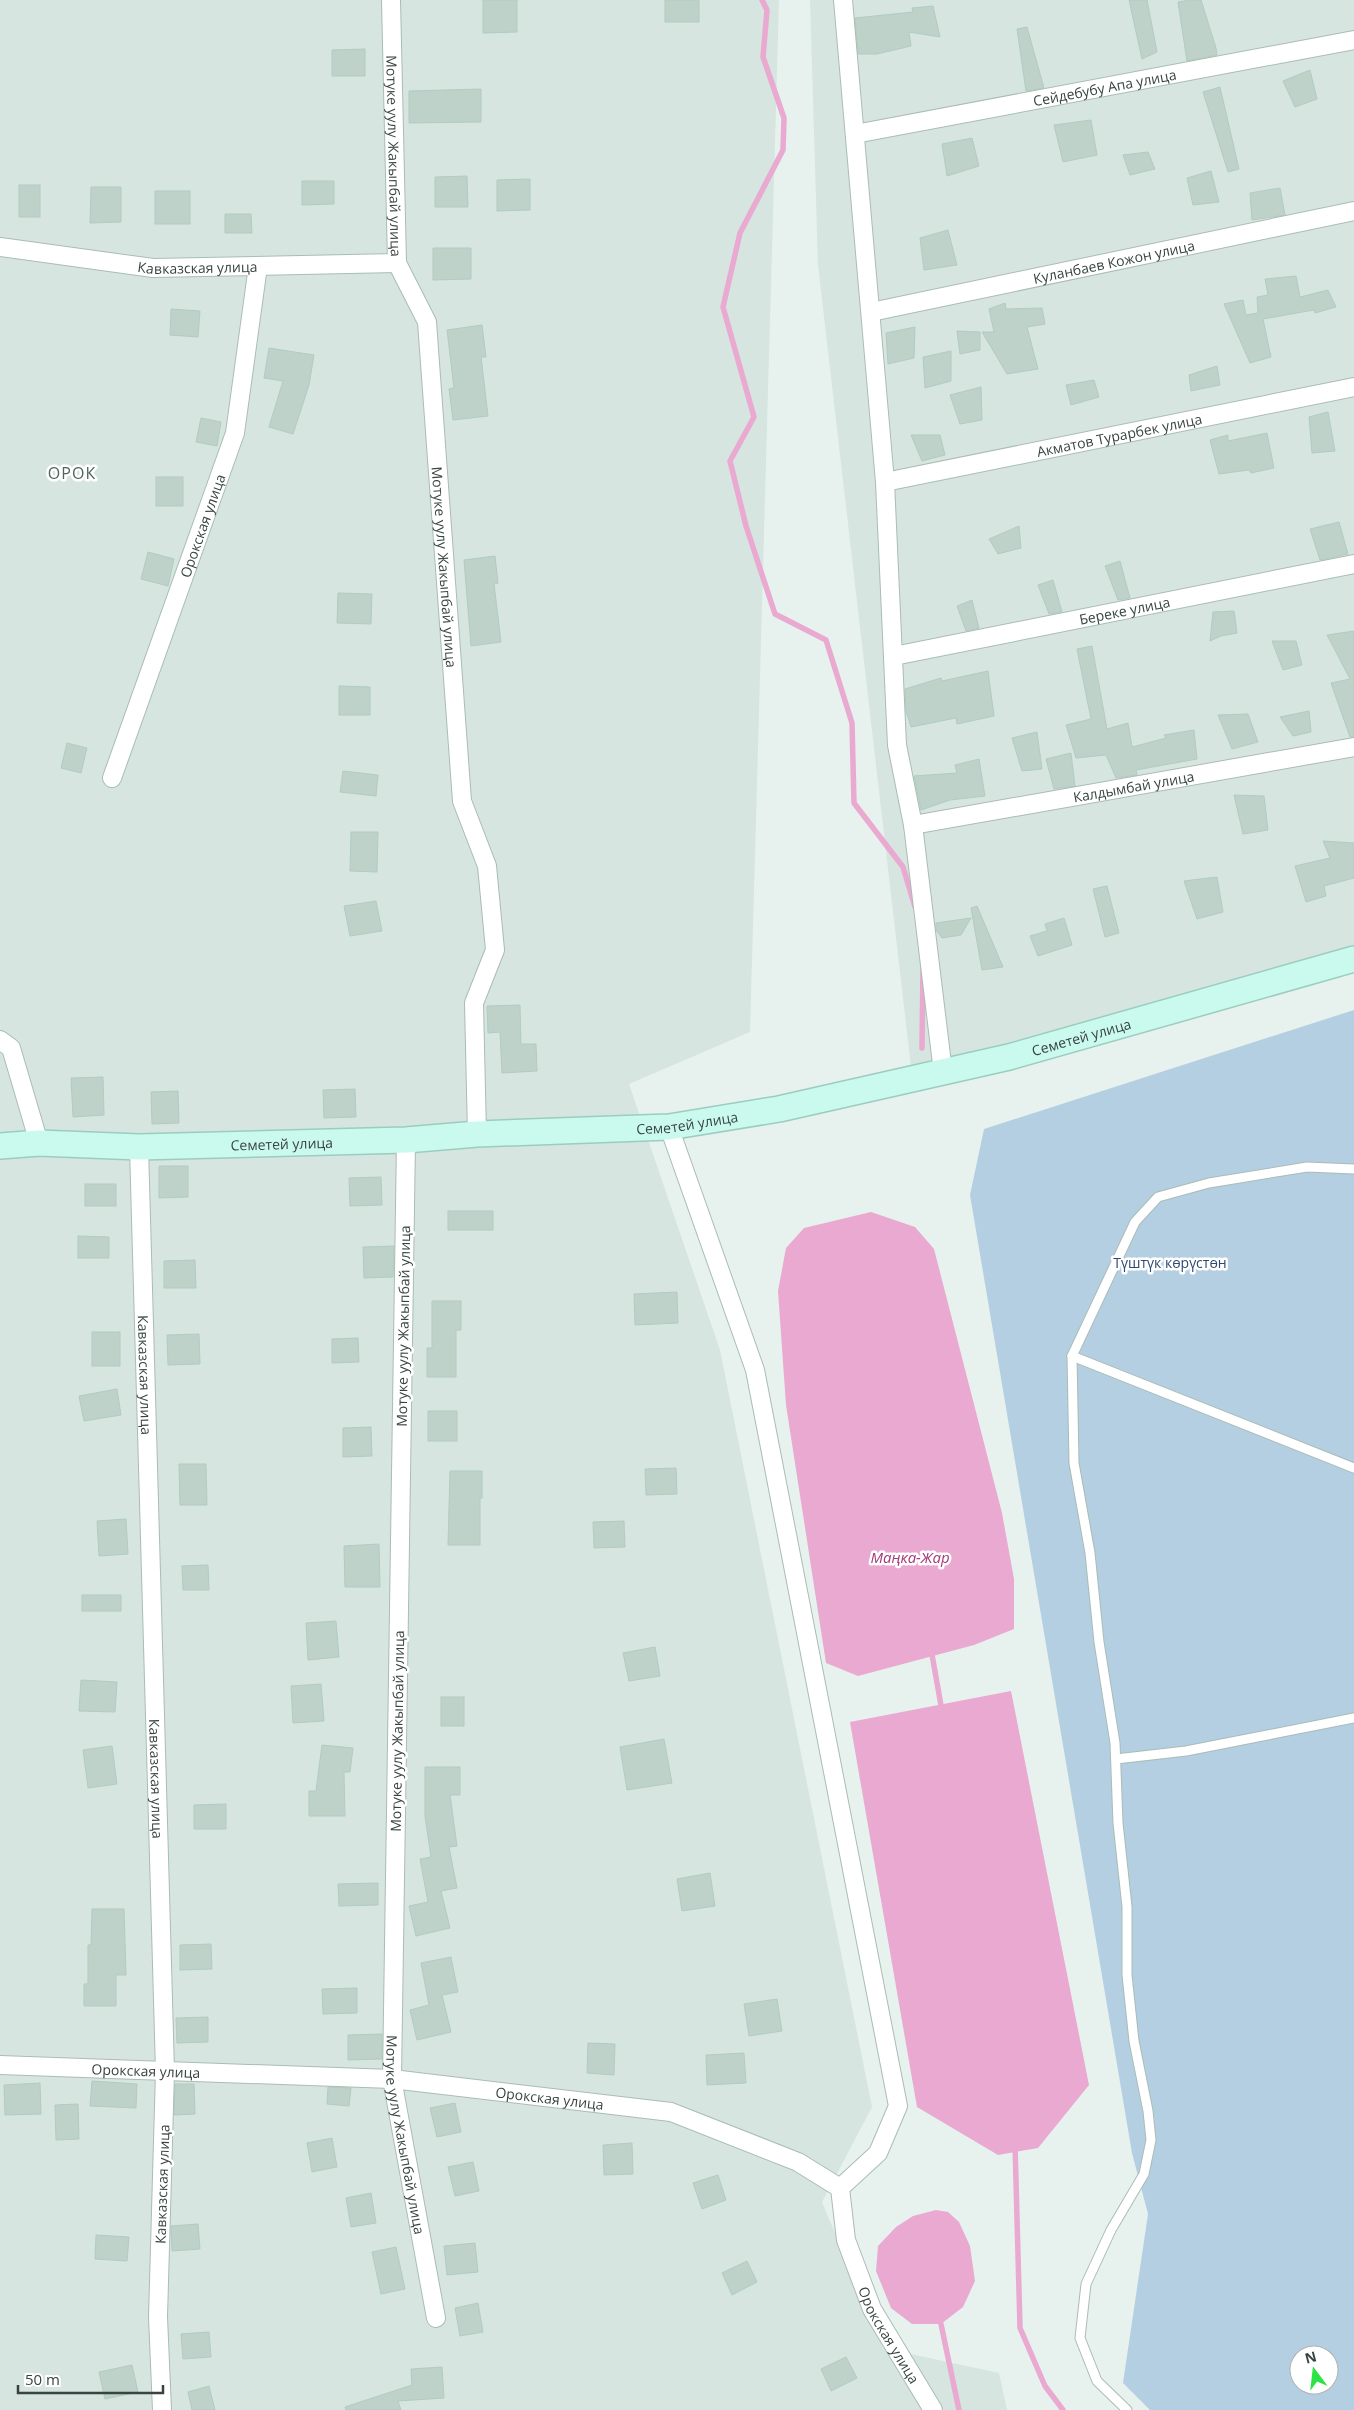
<svg xmlns="http://www.w3.org/2000/svg" width="1354" height="2410" font-family="'Open Sans',sans-serif">
  <style>
    .residential { fill: #d6e5e0 }
    .green { fill: #b4cee2; fill-rule: evenodd }
    .water { fill: #e9a9d0 }
    .lines { fill: none; stroke-linecap: round; stroke-linejoin: round }
    .stream { stroke: #e9a9d0; stroke-width: 5.5 }
    .building { fill: #bed2ca; stroke: #b1ccc1 }
    .lane-casing { stroke: #aabcb6; stroke-width: 11 }
    .street-casing { stroke: #aabcb6; stroke-width: 20 }
    .secondary-casing { stroke: #9bcdbf; stroke-width: 28 }
    .lane { stroke: #fff; stroke-width: 9 }
    .street { stroke: #fff; stroke-width: 18 }
    .secondary { stroke: #caf9ed; stroke-width: 25 }
    .labels { text-anchor: middle; dominant-baseline: central; stroke-width: 5; stroke-linejoin: round; paint-order: stroke }
    .street-label { font-size: 14px; fill: #37443f; stroke: #fff }
    .park-label { font-size: 14px; fill: #304970; stroke: #fff }
    .water-label { font-size: 15px; font-style: italic; fill: #a53b7a; stroke: #fff }
    .quarter-label { font-size: 16px; letter-spacing: 1px; fill: #4f665c; stroke: #fff }
  </style>
  <rect width="100%" height="100%" fill="#e7f2ee"/>
  <g class="residential">
    <path d="M0 0H779L750 1032 629 1084 720 1350 872 2107 822 2202 883 2348 999 2373 1007 2410H0Z"/>
    <path d="M810 0H1354V956L911 1067 818 265Z"/>
  </g>
  <path class="green" d="M1354 1010V2410H1150L1123 2383 1148 2214 1132 2153 970 1195 984 1129ZM1299 2355H1329V2385H1299Z"/>
  <g class="water">
    <path d="M871 1212 915 1227 934 1249 1002 1513 1014 1579V1629L974 1645 858 1676 826 1663 786 1405 778 1291 786 1248 804 1228Z"/>
    <path d="M1011 1691 1089 2085 1038 2148 998 2155 917 2107 850 1722Z"/>
    <path d="M936 2210 948 2212 959 2222 970 2246 975 2281 963 2307 941 2324H912L891 2308 876 2271 878 2246 896 2227 913 2216Z"/>
  </g>
  <g class="lines">
    <g class="stream">
      <path d="M762 0 767 10 763 57 784 118 783 150 740 233 723 307 754 417 730 461 746 526 775 614 826 640 852 723 854 803 903 867 915 907"/>
      <path d="M922 1048 923 967"/>
      <path d="M931 1649 942 1711"/>
      <path d="M1015 2144 1020 2328 1045 2386 1063 2410"/>
      <path d="M941 2324 959 2410"/>
    </g>
  </g>
  <g class="building">
    <path d="M483 0H517V32L483 33Z"/>
    <rect x="665" y="0" width="34" height="22"/>
    <path d="M1129 0H1147L1157 52 1142 59Z"/>
    <path d="M1190 0H1201L1216 48 1217 55 1187 61 1178 2Z"/>
    <path d="M933 6 940 37 909 32 911 46 877 54H858L855 18 913 12 912 8Z"/>
    <path d="M1027 27 1044 88 1026 91 1017 29Z"/>
    <path d="M365 49V76H332V50Z"/>
    <path d="M1310 70 1317 99 1295 107 1283 81Z"/>
    <path d="M1220 87 1239 169 1228 172 1203 92Z"/>
    <path d="M481 89V122L409 123V91Z"/>
    <path d="M1091 120 1097 155 1063 162 1054 125Z"/>
    <path d="M972 138 979 166 947 176 942 144Z"/>
    <path d="M1148 152 1155 169 1130 175 1123 155Z"/>
    <path d="M1211 171 1219 202 1193 205 1187 178Z"/>
    <path d="M467 176 468 207H435V177Z"/>
    <path d="M530 179V210L497 211V180Z"/>
    <path d="M302 181H334V204L302 205Z"/>
    <rect x="19" y="185" width="21" height="32"/>
    <path d="M91 187H121V222L90 223Z"/>
    <path d="M1280 188 1285 215 1252 220 1250 193Z"/>
    <rect x="155" y="191" width="35" height="33"/>
    <path d="M225 214H251L252 233H225Z"/>
    <path d="M948 230 957 265 924 270 920 238Z"/>
    <path d="M433 248H471V279L433 280Z"/>
    <path d="M1296 276 1300 297 1328 290 1336 307 1315 313 1314 310 1263 319 1271 357 1250 363 1224 304 1243 300 1246 315 1258 313 1257 297 1268 295 1265 279Z"/>
    <path d="M1005 303 1006 309 1042 308 1045 324 1027 327 1038 369 1007 374 982 332H994L989 309Z"/>
    <path d="M171 309 200 311 198 337 170 335Z"/>
    <path d="M482 325 486 357H481L488 416 453 420 449 389 454 388 447 330Z"/>
    <path d="M915 327 914 358 888 364 886 333Z"/>
    <path d="M957 331 980 332V350L960 354Z"/>
    <path d="M269 348 314 355 309 385 293 434 269 427 283 381 264 378Z"/>
    <path d="M951 351V381L925 388 923 357Z"/>
    <path d="M1217 366 1220 385 1191 391 1189 375Z"/>
    <path d="M1094 380 1099 397 1071 405 1066 385Z"/>
    <path d="M981 387 982 420 960 424 950 395Z"/>
    <path d="M1328 412 1335 451 1312 453 1309 417Z"/>
    <path d="M201 418 221 422 217 446 196 442Z"/>
    <path d="M1267 433 1274 468 1251 473 1249 470 1219 474 1210 440 1228 435V441Z"/>
    <path d="M911 435H940L945 455 922 461Z"/>
    <rect x="156" y="477" width="27" height="29"/>
    <path d="M1339 522 1348 554 1320 560 1310 529Z"/>
    <path d="M1019 526 1021 548 998 554 989 539Z"/>
    <path d="M148 552 174 559 168 586 141 579Z"/>
    <path d="M495 556 498 583 494 584 501 642 471 646 464 560Z"/>
    <path d="M1120 561 1130 598 1118 600 1105 566Z"/>
    <path d="M1053 580 1062 612 1049 614 1038 585Z"/>
    <path d="M338 593 372 594 371 624 337 623Z"/>
    <path d="M972 600 979 628 966 631 957 606Z"/>
    <path d="M1234 611 1237 633 1221 636 1210 641 1213 612Z"/>
    <path d="M1354 631V737H1350L1331 683 1350 679 1327 635Z"/>
    <path d="M1272 641H1296L1302 665 1283 670Z"/>
    <path d="M1092 646 1107 729 1128 723 1132 747 1166 738 1164 735 1194 730 1197 759 1136 770 1137 775 1116 778 1106 755 1076 758 1066 725 1091 719 1077 649Z"/>
    <path d="M988 671 994 716 957 724 956 718 911 727 906 711 905 689 941 678 942 681Z"/>
    <path d="M339 686 370 687V715H339Z"/>
    <path d="M1309 711 1311 732 1293 736 1280 717Z"/>
    <path d="M1248 714 1258 742 1232 749 1218 715Z"/>
    <path d="M1037 732 1042 769 1022 771 1012 738Z"/>
    <path d="M67 743 87 748 81 773 61 768Z"/>
    <path d="M1071 753 1075 786 1054 789 1046 759Z"/>
    <path d="M979 759 985 796 950 800 921 810 914 776 957 773 955 765Z"/>
    <path d="M343 771 378 775 376 796 340 792Z"/>
    <path d="M1234 795 1264 796 1268 830 1243 834Z"/>
    <path d="M351 832H378L377 872 350 871Z"/>
    <path d="M1323 841 1354 843V878L1324 886 1326 896 1306 902 1295 866 1330 858Z"/>
    <path d="M1217 877 1223 912 1197 919 1184 881Z"/>
    <path d="M1107 886 1119 933 1105 937 1093 889Z"/>
    <path d="M376 901 382 931 350 936 344 906Z"/>
    <path d="M977 906 1003 967 982 970 971 908Z"/>
    <path d="M971 918 961 935 942 938 936 930V923Z"/>
    <path d="M1064 918 1072 945 1038 956 1030 936 1047 931 1045 924Z"/>
    <path d="M520 1005 521 1044H536L537 1071 502 1073 500 1032 488 1033 487 1006Z"/>
    <path d="M103 1077 104 1115 73 1117 71 1078Z"/>
    <path d="M355 1089 356 1117 324 1118 323 1090Z"/>
    <path d="M178 1091 179 1123 152 1124 151 1092Z"/>
    <path d="M159 1166H188V1197L159 1198Z"/>
    <path d="M381 1177 382 1205 350 1206 349 1178Z"/>
    <rect x="85" y="1184" width="31" height="22"/>
    <rect x="448" y="1211" width="45" height="19"/>
    <path d="M78 1236 109 1237V1258H78Z"/>
    <path d="M394 1246 393 1277 364 1278 363 1247Z"/>
    <path d="M195 1260 196 1288H164V1261Z"/>
    <path d="M677 1292 678 1323 635 1325 634 1294Z"/>
    <path d="M432 1301H461V1330H456V1377H427V1348H432Z"/>
    <rect x="92" y="1332" width="28" height="34"/>
    <path d="M199 1334 200 1364 168 1365 167 1335Z"/>
    <path d="M358 1338 359 1362 332 1363V1339Z"/>
    <path d="M117 1389 121 1415 84 1421 79 1396Z"/>
    <rect x="428" y="1411" width="29" height="30"/>
    <path d="M371 1427 372 1456 343 1457V1428Z"/>
    <path d="M179 1464H206L207 1505H180Z"/>
    <path d="M676 1468 677 1494 646 1495 645 1469Z"/>
    <path d="M450 1471H482V1498H480V1545H448Z"/>
    <path d="M126 1519 128 1554 99 1556 97 1521Z"/>
    <path d="M624 1521 625 1547 594 1548 593 1522Z"/>
    <path d="M379 1544 380 1587H345L344 1546Z"/>
    <path d="M208 1565 209 1590H183L182 1566Z"/>
    <rect x="82" y="1595" width="39" height="16"/>
    <path d="M336 1621 339 1657 308 1660 306 1623Z"/>
    <path d="M655 1647 660 1676 629 1681 623 1653Z"/>
    <path d="M81 1680 117 1682 115 1712 79 1711Z"/>
    <path d="M321 1684 324 1721 293 1723 291 1686Z"/>
    <rect x="441" y="1697" width="23" height="29"/>
    <path d="M664 1739 672 1783 627 1790 620 1747Z"/>
    <path d="M322 1745 353 1748 350 1772H344L345 1816H309V1791H316Z"/>
    <path d="M112 1746 117 1784 88 1788 83 1750Z"/>
    <path d="M425 1767H460V1795H450L457 1846 449 1847 457 1888 441 1891 450 1928 416 1936 409 1906 428 1902 420 1859 431 1857 425 1816Z"/>
    <path d="M226 1804V1829H194V1805Z"/>
    <path d="M710 1873 715 1906 682 1911 677 1879Z"/>
    <path d="M378 1883V1905L339 1906 338 1884Z"/>
    <path d="M92 1909H124L126 1975H116V2006H84V1984H88V1945H91Z"/>
    <path d="M211 1944 212 1969 180 1970V1945Z"/>
    <path d="M451 1957 458 1992 442 1995 451 2032 417 2040 410 2010 429 2005 421 1963Z"/>
    <path d="M357 1988V2013L323 2014 322 1989Z"/>
    <path d="M777 1999 782 2031 749 2036 744 2004Z"/>
    <path d="M208 2017V2042L177 2043 176 2018Z"/>
    <path d="M382 2034V2059L348 2060V2035Z"/>
    <path d="M588 2043 615 2044 614 2075 587 2073Z"/>
    <path d="M744 2053 746 2083 707 2085 706 2055Z"/>
    <path d="M92 2081 137 2084 136 2108 90 2106Z"/>
    <path d="M40 2083 41 2114 5 2115 4 2085Z"/>
    <path d="M175 2084H194L195 2114 174 2115Z"/>
    <path d="M328 2087 351 2088 349 2106 327 2104Z"/>
    <path d="M455 2103 461 2132 437 2137 430 2108Z"/>
    <path d="M78 2104 79 2139 56 2140 55 2105Z"/>
    <path d="M332 2138 337 2167 312 2172 307 2143Z"/>
    <path d="M632 2143 633 2174 604 2175 603 2145Z"/>
    <path d="M473 2162 479 2191 455 2196 448 2167Z"/>
    <path d="M718 2175 726 2200 702 2209 693 2183Z"/>
    <path d="M371 2193 376 2223 351 2227 346 2198Z"/>
    <path d="M198 2224 200 2249 172 2251 171 2226Z"/>
    <path d="M96 2235 129 2237 127 2261 95 2259Z"/>
    <path d="M475 2243 478 2272 447 2275 444 2246Z"/>
    <path d="M396 2247 405 2289 381 2294 372 2252Z"/>
    <path d="M747 2261 757 2282 732 2295 722 2273Z"/>
    <path d="M478 2303 483 2332 460 2336 455 2308Z"/>
    <path d="M209 2332 211 2357 183 2359 181 2334Z"/>
    <path d="M846 2357 857 2378 831 2391 821 2369Z"/>
    <path d="M132 2365 138 2392 105 2399 99 2372Z"/>
    <path d="M442 2367 444 2398 398 2401 401 2410H346L345 2407 412 2385 411 2369Z"/>
    <path d="M209 2386 215 2410H192L188 2392Z"/>
  </g>
  <g class="lines">
    <g class="lane-casing">
      <g id="lane">
        <path d="M1072 1356 1354 1468"/>
        <path d="M1116 1759 1186 1751 1354 1718"/>
        <path d="M1127 2410 1097 2381 1080 2338 1086 2284 1111 2230 1144 2174 1151 2140 1148 2111 1134 2041 1127 1975V1907L1118 1823 1115 1743 1099 1642 1090 1553 1074 1463 1072 1356 1135 1222 1158 1197 1209 1183 1307 1167 1354 1169"/>
      </g>
    </g>
    <g class="street-casing">
      <g id="street">
        <path id="s1" d="M391 0 397 263 427 322 462 801 487 866 495 950 474 1003 477 1134"/>
        <path d="M843 0 885 482 897 745 913 825 943 1072"/>
        <path id="s2" d="M855 134 1354 40"/>
        <path id="s3" d="M0 247 153 268 397 263"/>
        <path id="s4" d="M871 312 1354 211"/>
        <path id="s5" d="M885 482 1354 387"/>
        <path id="s6" d="M894 656 1354 564"/>
        <path id="s7" d="M112 778 235 433 258 266"/>
        <path id="s8" d="M913 825 1354 747"/>
        <path d="M0 1040 11 1048 39 1143"/>
        <path d="M669 1127 755 1370 898 2106 878 2153 840 2188"/>
        <path id="s9" d="M406 1140 392 2079 436 2318"/>
        <path id="s10" d="M139 1147 165 2071 158 2317 162 2410"/>
        <path id="s11" d="M0 2065 392 2079 671 2112 798 2162 840 2188 846 2240 872 2309 933 2410"/>
      </g>
    </g>
    <g class="secondary-casing">
      <g id="secondary">
        <path id="s12" d="M0 1146 39 1143 139 1147 406 1140 477 1134 669 1127 779 1109 1009 1057 1354 959"/>
      </g>
    </g>
    <use href="#lane" class="lane"/>
    <use href="#street" class="street"/>
    <use href="#secondary" class="secondary"/>
  </g>
  <g class="labels">
    <g class="street-label">
      <text stroke="none"><textPath href="#s2" startOffset="254">Сейдебубу Апа улица</textPath></text>
      <text stroke="none"><textPath href="#s1" startOffset="156">Мотуке уулу Жакыпбай улица</textPath></text>
      <text stroke="none"><textPath href="#s4" startOffset="248">Куланбаев Кожон улица</textPath></text>
      <text stroke="none"><textPath href="#s3" startOffset="199">Кавказская улица</textPath></text>
      <text stroke="none"><textPath href="#s5" startOffset="239">Акматов Турарбек улица</textPath></text>
      <text stroke="none"><textPath href="#s7" startOffset="268">Орокская улица</textPath></text>
      <text stroke="none"><textPath href="#s1" startOffset="575">Мотуке уулу Жакыпбай улица</textPath></text>
      <text stroke="none"><textPath href="#s6" startOffset="235">Береке улица</textPath></text>
      <text stroke="none"><textPath href="#s8" startOffset="224">Калдымбай улица</textPath></text>
      <text stroke="none"><textPath href="#s12" startOffset="1092">Семетей улица</textPath></text>
      <text stroke="none"><textPath href="#s12" startOffset="688">Семетей улица</textPath></text>
      <text stroke="none"><textPath href="#s12" startOffset="282">Семетей улица</textPath></text>
      <text transform="translate(403 1326) rotate(-89)">Мотуке уулу Жакыпбай улица</text>
      <text stroke="none"><textPath href="#s10" startOffset="228">Кавказская улица</textPath></text>
      <text transform="translate(397 1731) rotate(-89)">Мотуке уулу Жакыпбай улица</text>
      <text stroke="none"><textPath href="#s10" startOffset="632">Кавказская улица</textPath></text>
      <text stroke="none"><textPath href="#s11" startOffset="146">Орокская улица</textPath></text>
      <text stroke="none"><textPath href="#s11" startOffset="551">Орокская улица</textPath></text>
      <text stroke="none"><textPath href="#s9" startOffset="996">Мотуке уулу Жакыпбай улица</textPath></text>
      <text transform="translate(162 2184) rotate(-88)">Кавказская улица</text>
      <text stroke="none"><textPath href="#s11" startOffset="1016">Орокская улица</textPath></text>
    </g>
    <g class="park-label">
      <text x="1170" y="1262">Түштүк көрүстөн</text>
    </g>
    <g class="water-label">
      <text x="910" y="1557">Маңка-Жар</text>
    </g>
    <g class="quarter-label">
      <text x="72" y="473">ОРОК</text>
    </g>
  </g>
  <g transform="translate(1314 2370) rotate(345)"><circle r="24" fill="#ffffff" stroke="#afb4b2"/>
  <path d="M0-4L9 19L0 12L-9 19Z" fill="#2be444"/>
  <text y="-8" font-size="14" font-weight="bold" text-anchor="middle" fill="#37443f">N</text>
  </g>
  <path d="M18 2385v8h145v-8" fill="none" stroke="#37443f" stroke-width="2.5"/>
  <text x="25" y="2385" font-size="15" fill="#37443f" stroke="#ffffff" stroke-width="4" paint-order="stroke">50 m</text>
</svg>
